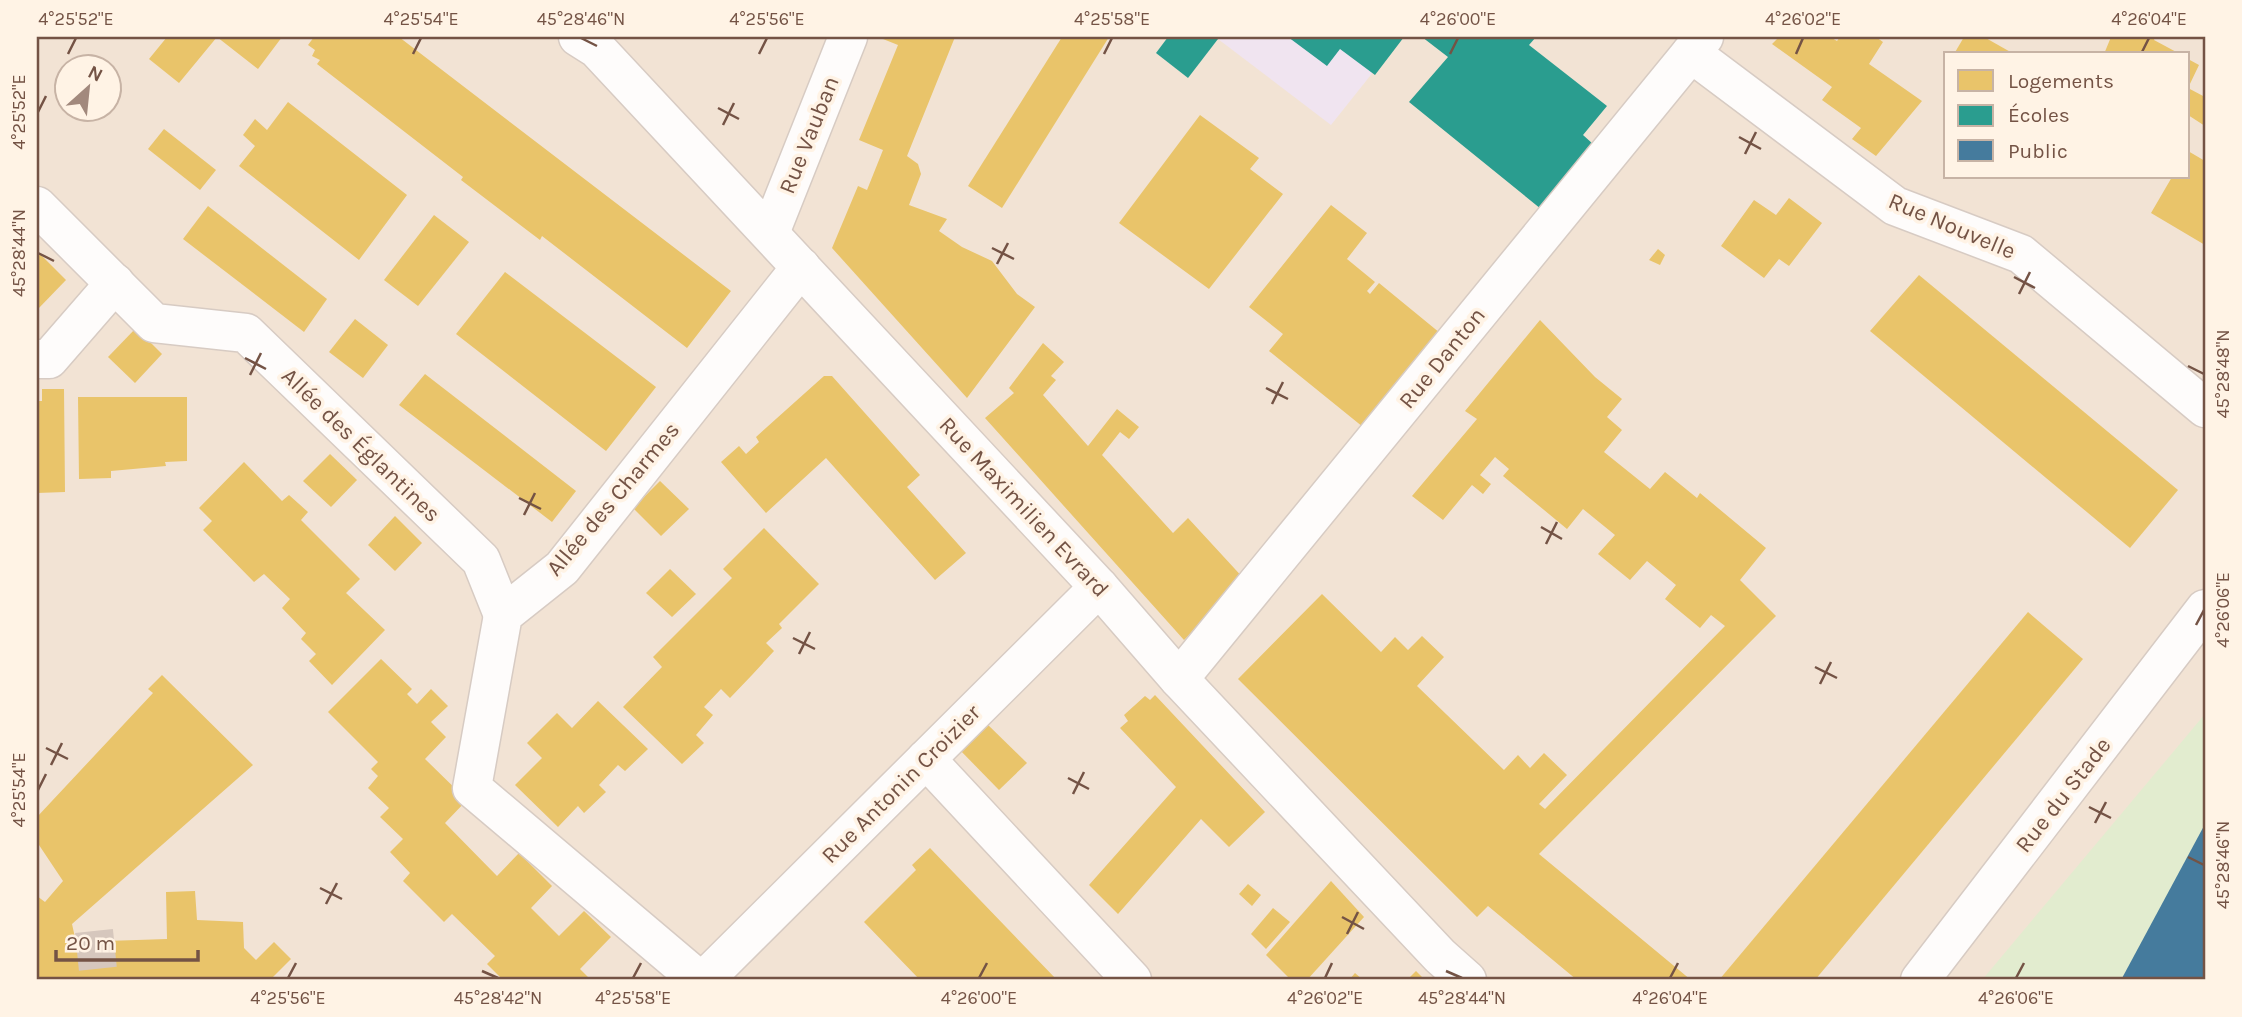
<svg xmlns="http://www.w3.org/2000/svg" width="2242" height="1017" font-family="Karla,sans-serif">
  <style>
    .residential { fill: #f2e3d4; fill-rule: evenodd }
    .education { fill: #f0e4f0 }
    .green { fill: #e2eccf }
    .homes { fill: #e9c46a }
    .schools { fill: #2a9d8f }
    .public { fill: #457b9d }
    .lines { fill: none; stroke-linecap: round; stroke-linejoin: round }
    .street-tunnel { stroke: #d6c7bd; stroke-width: 38; stroke-dasharray: 38 19; stroke-linecap: butt }
    .street-casing { stroke: #d7cbc3; stroke-width: 41 }
    .street { stroke: #fefcfb; stroke-width: 38 }
    .ticks { fill: none; stroke: #745345; stroke-width: 2.5 }
    .labels { text-anchor: middle; dominant-baseline: central; stroke-width: 7; stroke-linejoin: round; paint-order: stroke }
    .street-label { font-size: 23px; fill: #745345; stroke: #fff3e5 }
    .neatline { fill: none; stroke: #745345; stroke-width: 2.5 }
    .ticks-label { font-size: 18px; text-anchor: middle; fill: #745345 }
  </style>
  <rect width="100%" height="100%" fill="#f6eee5"/>
  <path class="residential" d="M37 37H2205V980H37ZM1946 54H2188V177H1946ZM66 66H108V108H66Z"/>
  <path class="education" d="M1219 37H1401L1331 125 1218 39Z"/>
  <path class="green" d="M2205 714V980H1982Z"/>
  <g class="homes">
    <path d="M167 37H282L258 69 217 37 179 83 149 59Z"/>
    <path d="M314 37H399L731 291 687 348 542 236 540 240 461 180 463 177 317 64 320 60 312 56 315 50 308 45Z"/>
    <path d="M878 37H955L907 156 918 164 921 174 909 205 947 219 939 231 962 247 992 261 1017 294 1035 307 967 398 832 248 858 186 867 190 883 150 859 140 898 45Z"/>
    <path d="M1062 37H1109L1002 208 968 186Z"/>
    <path d="M1779 37H1830L1837 41 1840 37H1876L1883 42 1869 64 1922 101 1876 156 1852 139 1861 128 1822 100 1832 87 1772 44Z"/>
    <path d="M1964 37H1984L2014 54H1954Z"/>
    <path d="M2111 37H2155L2154 40 2180 54H2104Z"/>
    <path d="M2188 59 2199 65 2188 88 2205 97V126L2188 115Z"/>
    <path d="M288 102 407 195 359 260 239 166 255 146 243 135 255 119 267 130Z"/>
    <path d="M1200 115 1259 158 1250 169 1283 194 1209 289 1119 223Z"/>
    <path d="M164 129 216 170 200 190 148 149Z"/>
    <path d="M2188 151 2205 161V245L2151 213 2172 177H2188Z"/>
    <path d="M1789 198 1822 223 1789 266 1779 259 1764 278 1721 246 1754 200 1776 215Z"/>
    <path d="M1331 205 1367 233 1347 259 1375 282 1367 291 1370 294 1379 283 1440 333 1363 427 1269 351 1283 334 1249 307Z"/>
    <path d="M208 206 327 299 304 332 183 239Z"/>
    <path d="M434 215 469 242 418 306 384 280Z"/>
    <path d="M1658 249 1665 255 1660 265 1649 260Z"/>
    <path d="M37 251 66 280 37 310Z"/>
    <path d="M505 272 656 387 606 451 456 334Z"/>
    <path d="M1919 275 2178 490 2130 548 1870 331Z"/>
    <path d="M355 319 388 345 363 378 329 352Z"/>
    <path d="M1540 320 1595 377 1622 399 1607 417 1622 430 1604 452 1650 489 1665 472 1697 498 1700 493 1766 548 1740 580 1776 616 1539 854 1691 980H1577L1488 906 1477 917 1238 679 1322 594 1381 652 1395 637 1408 650 1422 636 1444 657 1417 686 1504 770 1518 755 1530 768 1544 753 1567 775 1539 804 1545 809 1725 626 1711 615 1700 628 1665 599 1676 585 1647 561 1630 580 1598 554 1615 535 1583 509 1567 529 1503 476 1509 469 1495 457 1480 475 1491 484 1483 494 1472 485 1443 520 1412 496 1477 419 1465 411Z"/>
    <path d="M136 328 162 354 135 383 108 357Z"/>
    <path d="M1043 343 1064 362 1051 376 1056 380 1043 395 1088 446 1117 409 1139 427 1129 439 1120 432 1102 455 1173 533 1188 518 1246 581 1184 640 985 418 1014 393 1009 388Z"/>
    <path d="M425 374 576 491 552 522 399 405Z"/>
    <path d="M824 376H832L920 475 907 487 966 553 935 580 826 458 766 513 721 462 739 446 746 454 759 442 756 437Z"/>
    <path d="M42 389H64L65 492 37 493V401H42Z"/>
    <path d="M78 397H187V461L165 462 166 466 111 471V478L79 479Z"/>
    <path d="M330 454 357 480 331 507 303 481Z"/>
    <path d="M244 462 282 501 289 495 308 512 301 520 360 579 346 593 385 630 332 685 309 661 316 654 301 639 306 633 282 608 290 599 264 574 254 582 203 530 212 521 199 508Z"/>
    <path d="M660 481 689 509 661 536 633 508Z"/>
    <path d="M395 516 422 543 395 571 368 545Z"/>
    <path d="M764 528 819 584 779 624 782 628 766 643 774 651 752 675 730 698 721 689 704 707 713 715 696 735 704 743 682 764 623 707 662 667 653 657 732 578 723 569Z"/>
    <path d="M670 569 696 594 672 617 646 593Z"/>
    <path d="M2028 612 2083 659 1815 980H1719Z"/>
    <path d="M381 659 412 689 407 694 417 704 431 689 448 706 431 722 446 737 425 759 467 800 445 823 497 876 519 853 552 886 531 908 559 936 584 911 611 937 580 969 591 980H503L487 964 495 956 452 914 444 922 403 881 410 873 390 852 403 839 380 817 389 808 368 788 378 776 371 769 378 762 328 712Z"/>
    <path d="M162 675 253 765 72 924 76 942 167 939 166 892 195 891 197 920 243 922 244 948 256 960 274 942 291 959 272 978 274 980H37V896L45 902 63 881 37 842V817L153 693 148 689Z"/>
    <path d="M1155 695 1265 812 1229 847 1201 819 1118 914 1089 885 1176 787 1120 728 1128 721 1124 715 1145 696 1150 700Z"/>
    <path d="M598 701 648 749 625 771 618 765 599 785 606 792 584 813 578 806 558 827 515 785 542 758 527 743 557 713 572 728Z"/>
    <path d="M984 721 1027 763 999 790 957 747Z"/>
    <path d="M930 848 1057 980H920L864 922 916 870 912 865Z"/>
    <path d="M1331 881 1364 917 1307 980H1291L1266 955Z"/>
    <path d="M1248 884 1261 895 1252 906 1239 894Z"/>
    <path d="M1273 908 1290 922 1266 949 1251 934Z"/>
    <path d="M1416 971 1425 980H1407Z"/>
    <path d="M1355 973 1363 980H1349Z"/>
  </g>
  <g class="schools">
    <path d="M1168 37H1215L1218 39 1188 78 1156 53Z"/>
    <path d="M1288 37H1404L1375 75 1340 49 1327 66Z"/>
    <path d="M1422 37H1536L1529 45 1607 106 1583 135 1593 144 1541 209 1409 102 1448 57Z"/>
  </g>
  <path class="public" d="M2205 824V980H2121Z"/>
  <g class="lines">
    <path class="street-tunnel" d="M94 931 99 980"/>
    <g class="street-casing">
      <g id="street">
        <path d="M578 37 597 49 1099 587 1179 679 1440 956 1467 980"/>
        <path d="M1691 53 1895 206 2021 254 2205 408"/>
        <path d="M37 206 154 323 246 333 481 560 503 615"/>
        <path d="M770 233 848 37"/>
        <path d="M37 359H49L115 283"/>
        <path d="M1179 679 1704 37"/>
        <path d="M926 759 1132 980"/>
        <path d="M699 980 472 788 503 615 562 568 801 267"/>
        <path d="M704 980 1099 587"/>
        <path d="M1920 980 2205 609"/>
      </g>
    </g>
    <use href="#street" class="street"/>
  </g>
  <path class="ticks" d="M581 38 597 46M68 54 76 38M413 54 421 38M759 54 767 38M1104 54 1112 38M1450 54 1458 38M1796 54 1803 38M2141 54 2149 38M718 108 739 119M38 112 46 96M723 125 734 103M1739 137 1761 149M1745 154 1756 132M992 248 1014 259M38 253 54 261M997 264 1008 243M2014 277 2035 288M2019 294 2030 272M245 358 266 369M2188 366 2204 374M250 375 261 353M1266 388 1288 399M1272 404 1283 382M519 498 541 509M524 515 535 493M1541 527 1562 539M1546 544 1557 522M2196 625 2204 610M793 638 815 649M799 654 810 632M1815 667 1837 678M1820 684 1831 662M46 748 68 759M51 765 62 743M1068 778 1089 789M38 790 46 774M1073 794 1084 772M2089 807 2111 818M2095 823 2106 802M2188 857 2204 865M320 888 342 899M326 904 337 883M1342 917 1364 929M1347 934 1358 912M482 971 498 978M1446 971 1462 978M288 978 296 963M633 978 641 963M979 978 987 963M1325 978 1332 963M1670 978 1678 963M2016 978 2024 963"/>
  <g class="labels">
    <g class="street-label">
      <text transform="translate(809 135) rotate(-68)">Rue Vauban</text>
      <text transform="translate(1952 226) rotate(23)">Rue Nouvelle</text>
      <text transform="translate(1442 358) rotate(-51)">Rue Danton</text>
      <text transform="translate(361 445) rotate(44)">Allée des Églantines</text>
      <text transform="translate(613 499) rotate(-50)">Allée des Charmes</text>
      <text transform="translate(1024 507) rotate(47)">Rue Maximilien Evrard</text>
      <text transform="translate(901 784) rotate(-45)">Rue Antonin Croizier</text>
      <text transform="translate(2063 795) rotate(-52)">Rue du Stade</text>
    </g>
  </g>
  <rect width="2242" height="1017" fill="none" stroke="#fff3e5" stroke-width="77"/>
  <rect x="1944" y="52" width="245" height="126" fill="#fff3e5" stroke="#c7b3a5" stroke-width="2"/>
  <rect x="1958" y="70" width="35" height="21" fill="#e9c46a" stroke="#c7b3a5" stroke-width="2"/>
  <text x="2008" y="88" font-size="21" fill="#745345">Logements</text>
  <rect x="1958" y="105" width="35" height="21" fill="#2a9d8f" stroke="#c7b3a5" stroke-width="2"/>
  <text x="2008" y="122" font-size="21" fill="#745345">Écoles</text>
  <rect x="1958" y="140" width="35" height="21" fill="#457b9d" stroke="#c7b3a5" stroke-width="2"/>
  <text x="2008" y="158" font-size="21" fill="#745345">Public</text>
  <g transform="translate(88 88) rotate(27)"><circle r="33" fill="#fff3e5" stroke="#c7b3a5" stroke-width="2"/>
  <path d="M0-5L12 26L0 18L-12 26Z" fill="#a2897d"/>
  <text y="-10" font-size="19" font-weight="bold" text-anchor="middle" fill="#745345">N</text>
  </g>
  <path d="M56 950v10h142v-10" fill="none" stroke="#745345" stroke-width="3.5"/>
  <text x="66" y="950" font-size="21" fill="#745345" stroke="#fff3e5" stroke-width="5" paint-order="stroke">20 m</text>
  <rect x="38" y="38" width="2166" height="940" class="neatline"/>
  <g class="ticks-label">
    <text x="76" y="25">4°25'52"E</text>
    <text x="421" y="25">4°25'54"E</text>
    <text x="581" y="25">45°28'46"N</text>
    <text x="767" y="25">4°25'56"E</text>
    <text x="1112" y="25">4°25'58"E</text>
    <text x="1458" y="25">4°26'00"E</text>
    <text x="1803" y="25">4°26'02"E</text>
    <text x="2149" y="25">4°26'04"E</text>
    <text transform="translate(19 112) rotate(-90)" y="6">4°25'52"E</text>
    <text transform="translate(19 253) rotate(-90)" y="6">45°28'44"N</text>
    <text transform="translate(2223 374) rotate(-90)" y="6">45°28'48"N</text>
    <text transform="translate(2223 610) rotate(-90)" y="6">4°26'06"E</text>
    <text transform="translate(19 790) rotate(-90)" y="6">4°25'54"E</text>
    <text transform="translate(2223 865) rotate(-90)" y="6">45°28'46"N</text>
    <text x="288" y="1004">4°25'56"E</text>
    <text x="498" y="1004">45°28'42"N</text>
    <text x="633" y="1004">4°25'58"E</text>
    <text x="979" y="1004">4°26'00"E</text>
    <text x="1325" y="1004">4°26'02"E</text>
    <text x="1462" y="1004">45°28'44"N</text>
    <text x="1670" y="1004">4°26'04"E</text>
    <text x="2016" y="1004">4°26'06"E</text>
  </g>
</svg>
